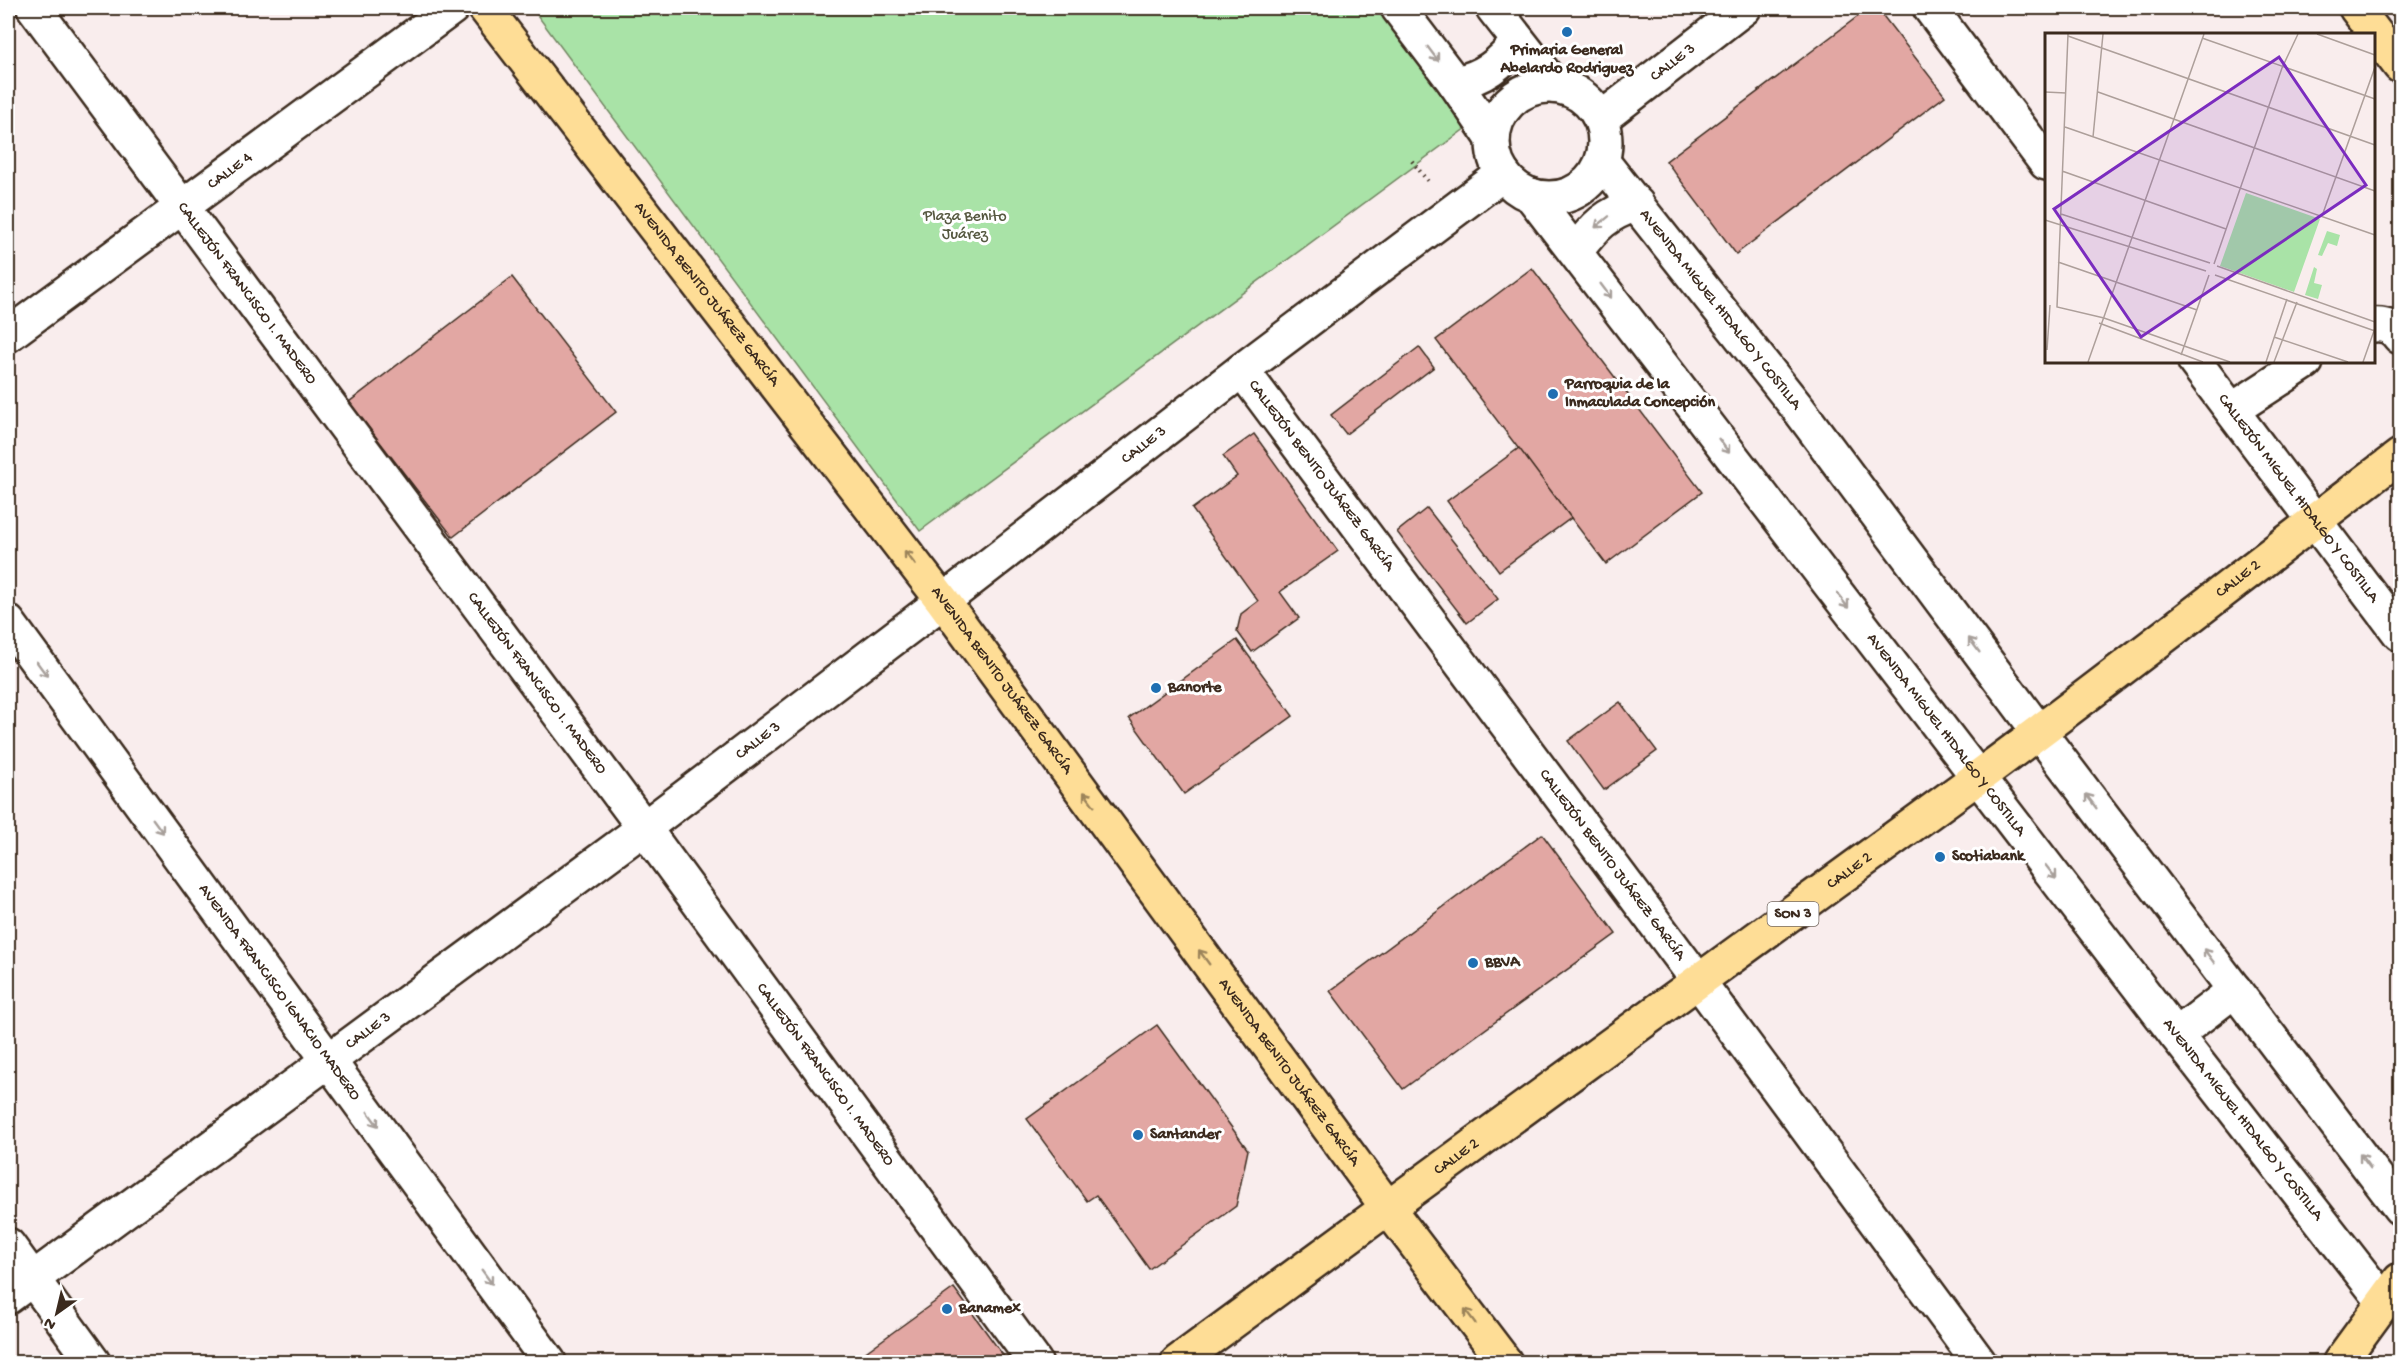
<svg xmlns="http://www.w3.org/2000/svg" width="2408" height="1370" font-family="'Gochi Hand',sans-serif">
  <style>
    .green { fill: #a9e3a7; stroke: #728662; stroke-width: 1.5 }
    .building { fill: #e2a7a3; stroke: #3b2a1e; stroke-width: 1.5 }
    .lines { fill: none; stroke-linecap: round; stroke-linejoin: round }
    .minor-casing { stroke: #3b2a1e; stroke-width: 38 }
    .major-casing { stroke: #3b2a1e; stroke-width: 38 }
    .path { stroke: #3b2a1e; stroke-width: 4; stroke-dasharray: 1.5 4.5; stroke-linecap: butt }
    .minor { stroke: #fff; stroke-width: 33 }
    .major { stroke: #fedd96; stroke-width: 33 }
    .oneway { stroke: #a79f9a }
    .oneway2 { stroke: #9c845a }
    .poi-dot { fill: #1f6fb2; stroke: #fff; stroke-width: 2 }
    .labels { text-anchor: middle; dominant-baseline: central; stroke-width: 6; stroke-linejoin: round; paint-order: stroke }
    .shield { fill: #fff; stroke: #766a62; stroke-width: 1.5 }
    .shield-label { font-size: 15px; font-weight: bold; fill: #3b2a1e }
    .poi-label { font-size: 16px; font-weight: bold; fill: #3b2a1e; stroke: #fff; text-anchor: start }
    .street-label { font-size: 16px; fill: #3b2a1e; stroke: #fff }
    .park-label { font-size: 16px; fill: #565840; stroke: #fff }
    .inset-road { fill: none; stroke: #ad9f9a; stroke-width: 1.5 }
    .view { fill: #7b2cbf; fill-opacity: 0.15; stroke: #7b2cbf; stroke-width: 3 }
    .inset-edge { fill: none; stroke: #3b2a1e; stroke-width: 3 }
  </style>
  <rect width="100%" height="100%" fill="#f9eded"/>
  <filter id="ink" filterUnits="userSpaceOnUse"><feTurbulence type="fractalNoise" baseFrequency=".0167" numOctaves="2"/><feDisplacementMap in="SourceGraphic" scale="12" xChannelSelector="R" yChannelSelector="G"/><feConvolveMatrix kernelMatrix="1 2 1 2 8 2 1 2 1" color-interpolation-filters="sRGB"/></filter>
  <g filter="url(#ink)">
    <path class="green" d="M532 8H1383L1470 125 920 531Z"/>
    <g class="building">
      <path d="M1869 8H1877L1945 96 1736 254 1666 161Z"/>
      <path d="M1532 268 1702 492 1606 564 1436 340Z"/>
      <path d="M512 277 616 412 453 537 349 402Z"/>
      <path d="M1419 347 1434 367 1346 434 1331 415Z"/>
      <path d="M1254 434 1338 551 1280 592 1299 618 1252 652 1237 631 1241 614 1258 601 1192 509 1237 476 1223 456Z"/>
      <path d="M1519 448 1571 518 1499 571 1447 501Z"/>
      <path d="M1427 508 1498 599 1467 623 1397 532Z"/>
      <path d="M1237 640 1293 716 1184 794 1129 718Z"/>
      <path d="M1620 702 1657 751 1604 790 1568 741Z"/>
      <path d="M1542 834 1616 934 1403 1089 1330 991Z"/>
      <path d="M1157 1025 1248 1150 1236 1206 1149 1269 1096 1195 1087 1201 1027 1119Z"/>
      <path d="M954 1288 1008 1362H852L896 1330Z"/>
    </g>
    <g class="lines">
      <g class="minor-casing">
        <g id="minor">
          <path id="s1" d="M34 8 644 828 1035 1362"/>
          <path d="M1398 8 1455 83 1493 139"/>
          <path d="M1493 8 1554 86"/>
          <path d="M1930 8 2046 163"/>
          <path d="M1455 83C1483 78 1501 64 1518 41"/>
          <circle cx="1549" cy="142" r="56"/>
          <path id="s2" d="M1602 118 1744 8"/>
          <path id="s3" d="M1602 161 1800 411 2039 732 2400 1208"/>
          <path id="s4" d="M1531 195 2176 1035 2384 1302"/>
          <path d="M1576 251C1595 226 1606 214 1637 204"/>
          <path d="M2374 325C2386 324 2393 328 2400 337"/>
          <path id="s5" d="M8 335 452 8"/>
          <path id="s6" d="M2195 362 2400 634"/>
          <path id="s7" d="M1242 370 1699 982 1979 1362"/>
          <path d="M2232 410 2306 362"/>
          <path id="s8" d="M8 622 549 1362"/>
          <path d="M2176 1035 2235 990"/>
          <path d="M8 1245 93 1362"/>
          <path id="s9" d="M8 1297 644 828 943 601 1242 370 1503 174"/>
        </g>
      </g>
      <g class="major-casing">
        <g id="major">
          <path id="s10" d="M485 8 943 601 1387 1207 1505 1362"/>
          <path d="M2356 8 2400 66"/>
          <path id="s11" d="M1178 1362C1442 1166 1710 975 1974 780 2118 674 2258 563 2400 456"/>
          <path d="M2340 1362 2400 1280"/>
        </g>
      </g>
      <path class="path" d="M1412 161 1430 184"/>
      <use href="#minor" class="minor"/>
      <use href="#major" class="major"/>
    </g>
    <defs><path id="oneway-shaft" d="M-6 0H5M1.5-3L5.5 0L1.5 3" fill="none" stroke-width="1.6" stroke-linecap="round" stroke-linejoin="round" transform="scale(1.5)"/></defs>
    <g class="oneway">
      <use href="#oneway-shaft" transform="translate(1433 54) rotate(53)"/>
      <use href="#oneway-shaft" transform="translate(1602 222) rotate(141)"/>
      <use href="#oneway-shaft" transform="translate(1606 291) rotate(53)"/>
      <use href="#oneway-shaft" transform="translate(1724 446) rotate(53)"/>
      <use href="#oneway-shaft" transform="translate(1843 601) rotate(53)"/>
      <use href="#oneway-shaft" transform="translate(1974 645) rotate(-127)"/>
      <use href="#oneway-shaft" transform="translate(42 669) rotate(54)"/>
      <use href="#oneway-shaft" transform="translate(2091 801) rotate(-127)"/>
      <use href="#oneway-shaft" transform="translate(158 826) rotate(54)"/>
      <use href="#oneway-shaft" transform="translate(2051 872) rotate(52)"/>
      <use href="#oneway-shaft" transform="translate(2209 956) rotate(-127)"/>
      <use href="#oneway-shaft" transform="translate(373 1119) rotate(54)"/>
      <use href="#oneway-shaft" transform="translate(2365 1161) rotate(-127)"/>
      <use href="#oneway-shaft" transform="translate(487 1277) rotate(54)"/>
    </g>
    <g class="oneway2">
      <use href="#oneway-shaft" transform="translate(910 558) rotate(-128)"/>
      <use href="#oneway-shaft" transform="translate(1089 799) rotate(-126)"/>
      <use href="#oneway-shaft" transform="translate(1204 957) rotate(-126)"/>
      <use href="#oneway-shaft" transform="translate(1470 1316) rotate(-127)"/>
    </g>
  </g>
  <g class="poi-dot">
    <circle cx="1567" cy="32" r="6"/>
    <circle cx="1553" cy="394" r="6"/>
    <circle cx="1156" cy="688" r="6"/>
    <circle cx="1940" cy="857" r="6"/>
    <circle cx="1473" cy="963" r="6"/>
    <circle cx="1138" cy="1135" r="6"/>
    <circle cx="947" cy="1309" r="6"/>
  </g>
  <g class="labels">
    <rect class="shield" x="1767.5" y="902" width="51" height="24" rx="4.5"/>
    <g class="shield-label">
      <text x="1793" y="914">SON 3</text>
    </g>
    <g class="poi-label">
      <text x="1567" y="51" text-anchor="middle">Primaria General<tspan x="1567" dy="18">Abelardo Rodriguez</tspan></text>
      <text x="1565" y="385">Parroquia de la<tspan x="1565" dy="18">Inmaculada Concepción</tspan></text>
      <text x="1168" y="688">Banorte</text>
      <text x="1952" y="857">Scotiabank</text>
      <text x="1485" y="963">BBVA</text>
      <text x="1150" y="1135">Santander</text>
      <text x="959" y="1309">Banamex</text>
    </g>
    <g class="street-label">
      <text stroke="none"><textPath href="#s2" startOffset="90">CALLE 3</textPath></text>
      <text stroke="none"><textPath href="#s5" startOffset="276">CALLE 4</textPath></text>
      <text stroke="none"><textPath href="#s1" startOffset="356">CALLEJÓN FRANCISCO I. MADERO</textPath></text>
      <text stroke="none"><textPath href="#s10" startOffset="362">AVENIDA BENITO JUÁREZ GARCÍA</textPath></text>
      <text stroke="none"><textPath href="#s3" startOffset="190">AVENIDA MIGUEL HIDALGO Y COSTILLA</textPath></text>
      <text stroke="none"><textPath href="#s9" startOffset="1420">CALLE 3</textPath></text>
      <text stroke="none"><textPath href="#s7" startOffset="132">CALLEJÓN BENITO JUÁREZ GARCÍA</textPath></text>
      <text stroke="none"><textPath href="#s6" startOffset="171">CALLEJÓN MIGUEL HIDALGO Y COSTILLA</textPath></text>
      <text stroke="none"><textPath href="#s11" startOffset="1318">CALLE 2</textPath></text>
      <text stroke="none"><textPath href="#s10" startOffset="848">AVENIDA BENITO JUÁREZ GARCÍA</textPath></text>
      <text stroke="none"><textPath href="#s1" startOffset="842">CALLEJÓN FRANCISCO I. MADERO</textPath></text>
      <text stroke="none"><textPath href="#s4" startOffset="681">AVENIDA MIGUEL HIDALGO Y COSTILLA</textPath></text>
      <text stroke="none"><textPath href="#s9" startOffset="934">CALLE 3</textPath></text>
      <text stroke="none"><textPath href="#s7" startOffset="618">CALLEJÓN BENITO JUÁREZ GARCÍA</textPath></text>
      <text stroke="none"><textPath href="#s11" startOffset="832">CALLE 2</textPath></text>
      <text stroke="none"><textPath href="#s8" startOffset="459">AVENIDA FRANCISCO IGNACIO MADERO</textPath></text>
      <text stroke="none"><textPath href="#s9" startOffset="448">CALLE 3</textPath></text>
      <text stroke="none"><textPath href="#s10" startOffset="1334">AVENIDA BENITO JUÁREZ GARCÍA</textPath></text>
      <text stroke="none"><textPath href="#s1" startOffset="1328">CALLEJÓN FRANCISCO I. MADERO</textPath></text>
      <text stroke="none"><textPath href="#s4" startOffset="1167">AVENIDA MIGUEL HIDALGO Y COSTILLA</textPath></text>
      <text stroke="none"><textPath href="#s11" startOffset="346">CALLE 2</textPath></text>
    </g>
    <g class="park-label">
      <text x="965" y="217">Plaza Benito<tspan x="965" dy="18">Juárez</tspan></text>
    </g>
  </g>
  <g transform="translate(2045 33)">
    <rect width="330" height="330" fill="#f9eded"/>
    <path d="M201 160 275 186 249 259 175 233ZM282 198 295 202 292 213 283 210 277 223 273 222ZM269 234 272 236 269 250 277 252 273 266 260 262Z" fill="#a9e3a7"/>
    <path class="inset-road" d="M23 1 12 274 59 285 185 329M272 1 330 22M23 3 330 112M157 5 330 66M0 59 21 60M53 59 330 158M20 94 330 202M48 104 58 1M17 138 181 196M16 181 165 230M277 183 330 34V21M0 187 161 238M13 229 152 277M169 231 237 35 253 1M172 233 330 289M170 242 330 298M54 290 158 329M229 304 303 329M2 317 5 272M136 322 164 242M43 329 159 1M221 329 242 266M229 329 252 269M318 329 330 295"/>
    <path class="view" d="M234 24 321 152 96 304 9 176Z"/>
    <rect width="330" height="330" class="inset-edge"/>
  </g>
  <rect width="2408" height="1370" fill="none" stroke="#fff" stroke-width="30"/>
  <rect x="15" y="15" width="2378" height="1340" fill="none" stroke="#3b2a1e" stroke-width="2" filter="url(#ink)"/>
  <g transform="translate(57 1313) rotate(214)" stroke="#ffffff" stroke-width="4.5" paint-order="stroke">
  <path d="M0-4.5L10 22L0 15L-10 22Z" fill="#3b2a1e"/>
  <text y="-9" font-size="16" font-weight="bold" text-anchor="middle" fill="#3b2a1e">N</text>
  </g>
</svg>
